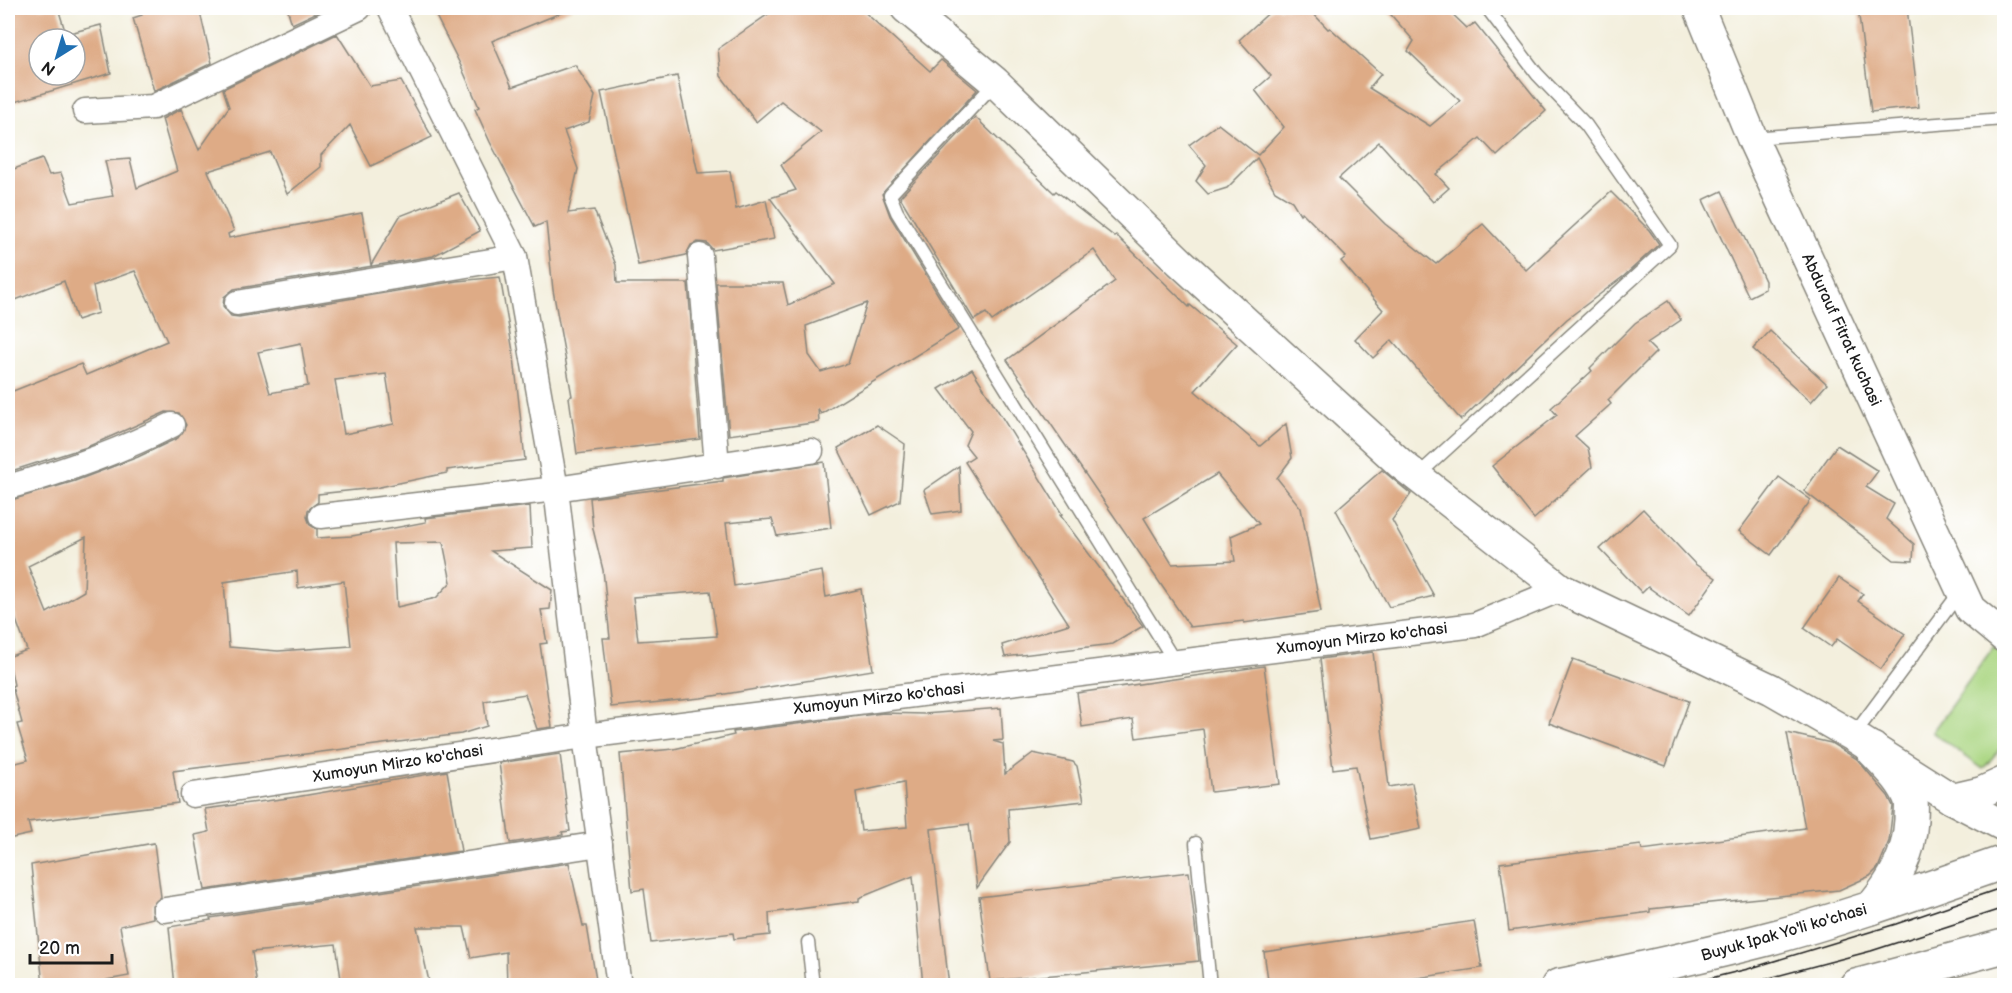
<svg xmlns="http://www.w3.org/2000/svg" width="2012" height="993" font-family="'Balsamiq Sans',sans-serif">
  <style>
    .green { fill: #aad682; stroke: #63794f; stroke-width: 1.5 }
    .building { fill: #deab86; fill-rule: evenodd }
    .lines { fill: none; stroke-linecap: round; stroke-linejoin: round }
    .service-casing { stroke: #88867c; stroke-width: 15 }
    .minor-casing { stroke: #88867c; stroke-width: 27 }
    .tertiary-casing { stroke: #88867c; stroke-width: 33 }
    .secondary-casing { stroke: #88867c; stroke-width: 36 }
    .service { stroke: #fff; stroke-width: 12 }
    .minor { stroke: #fff; stroke-width: 24 }
    .tertiary { stroke: #fff; stroke-width: 30 }
    .secondary { stroke: #fff; stroke-width: 33 }
    .tram { stroke: #1c1c1c; stroke-width: 1.5 }
    .labels { text-anchor: middle; dominant-baseline: central; stroke-width: 4.5; stroke-linejoin: round; paint-order: stroke }
    .street-label { font-size: 16px; fill: #1c1c1c; stroke: #fff }
  </style>
  <rect width="100%" height="100%" fill="#fff"/>
  <filter id="ink" filterUnits="userSpaceOnUse"><feTurbulence type="fractalNoise" baseFrequency=".0167" numOctaves="2"/><feDisplacementMap in="SourceGraphic" scale="12" xChannelSelector="R" yChannelSelector="G"/><feConvolveMatrix kernelMatrix="1 2 1 2 8 2 1 2 1" color-interpolation-filters="sRGB"/></filter>
  <filter id="wash" filterUnits="userSpaceOnUse"><feTurbulence type="fractalNoise" baseFrequency=".008" numOctaves="4" result="noise"/><feDisplacementMap in="SourceGraphic" scale="24" xChannelSelector="R" yChannelSelector="G"/><feGaussianBlur stdDeviation="1.35" result="paint"/><feColorMatrix in="noise" values="0 0 0 0 0 0 0 0 0 0 0 0 0 0 0 0 0 1.4 0 .05"/><feComposite in="paint" operator="in"/></filter>
  <g filter="url(#wash)">
    <rect width="100%" height="100%" fill="#f3efdd"/>
    <path class="green" d="M1994 646 2004 657V744L1983 769 1932 732Z"/>
    <g id="blocks">
      <g class="building">
        <path d="M8 8H58L66 34 101 25 111 73 8 104ZM39 39H75V75H39Z"/>
        <path d="M141 8H199L212 63 154 91 133 18 142 15Z"/>
        <path d="M287 8H321L322 10 292 24Z"/>
        <path d="M432 8H573L492 41 512 87 575 65 595 96 589 122 564 131 578 169 568 213 594 210 616 265 617 283H688L700 439 577 454 569 397 572 396 553 290 546 222 535 227 490 142 475 109 479 107 460 64Z"/>
        <path d="M777 8H860L930 71 941 60 977 90 882 194 890 216 959 329 821 414 818 408 819 422 729 435 716 283H783L788 305 835 284 770 198 796 190 781 165 821 132 781 101 756 122 721 76 718 49ZM867 303 848 364 821 372 809 355 806 326Z"/>
        <path d="M1274 8H1308L1328 29 1330 28 1381 74 1369 88 1430 126 1460 101 1408 51 1414 41 1385 8H1446L1467 28 1475 23 1546 111 1497 156 1480 138 1436 174 1449 188 1433 202 1379 142 1339 178 1385 224 1436 264 1483 224 1526 270 1611 192 1649 230 1659 244 1624 276 1567 319 1461 420 1392 340 1373 358 1355 339 1383 310 1341 261 1346 257 1302 212 1300 214 1292 201 1275 191 1257 158 1227 188 1208 194 1196 181 1206 165 1189 145 1218 124 1258 155 1284 127 1255 90 1271 76 1239 40Z"/>
        <path d="M1858 8H1907L1919 107 1871 112Z"/>
        <path d="M337 34 370 86 401 81 432 137 371 166 350 125 321 155V167L287 194 270 152 208 171 234 231 228 234 229 238 362 213 371 265 400 216 459 193 480 231 433 256 234 289 224 297 223 306 231 316 239 317 457 281 500 277 514 357 525 460 447 470V473L375 488 318 494V502L308 510 307 517 310 525 317 529V538L352 536 426 522 425 518 530 506 532 548 491 551 552 590 550 609 541 610 547 643 540 644 552 727 537 729 525 694 484 701 487 726 461 734 173 771 178 803 28 822 31 834 8 839V765L28 760 17 724 22 723 12 686 14 685 8 657 27 650 8 598V501L75 481 138 457 178 438 186 425 179 413 166 412 87 447 8 472V393L81 364 86 375 167 341 135 271 93 286 98 313 77 320 64 281 8 303V171L42 159 49 175 61 173 72 203 113 196 105 161 130 159 137 188 177 171 162 119 181 109 199 150 229 107 223 89ZM301 343 308 386 270 393 258 352ZM386 374 394 424 344 434 335 380ZM86 537 84 591 47 613 28 566ZM443 542 451 582 436 598 397 607 393 543ZM297 571 298 588 344 581 351 646 278 651 229 647 224 582Z"/>
        <path d="M677 76 698 173 730 171 736 209 766 200 774 239 713 250 707 243 698 242 691 245 686 255 638 265 601 92Z"/>
        <path d="M975 117 1054 193 1056 191 1115 237 1116 235 1189 307 1190 305 1237 344 1195 391 1260 446 1286 424 1292 458 1277 478 1301 508 1321 612 1244 623V621L1190 627 1007 360 1115 281 1094 250 992 321 986 313 974 320 900 197ZM1217 474 1259 524 1231 536 1235 561 1172 564 1144 518Z"/>
        <path d="M1722 191 1765 281V289L1749 297 1703 200Z"/>
        <path d="M1668 301 1681 320 1647 343 1656 352 1608 400 1611 404 1575 436 1588 448 1592 467 1534 519 1492 466 1557 415 1551 408 1592 371 1590 368 1635 323Z"/>
        <path d="M1770 331 1827 384 1811 402 1753 349Z"/>
        <path d="M972 369 1062 514 1060 515 1143 626 1113 644 1005 657 1002 645 1069 624 965 462 974 456 965 445 971 431 939 389Z"/>
        <path d="M877 425 905 444 900 501 871 515 838 448Z"/>
        <path d="M1837 445 1878 471 1866 487 1894 504 1886 519 1914 544 1913 561 1894 560 1804 491Z"/>
        <path d="M824 462 831 528 777 536 772 519 726 523 734 586 822 571 826 597 861 589 873 670 701 698 611 707 603 638H610L603 570 593 529 590 498 723 481V478ZM710 591 717 636 638 641 633 597Z"/>
        <path d="M959 466 961 510 932 514 924 490Z"/>
        <path d="M1382 470 1411 494 1392 520 1434 596 1389 607 1336 510Z"/>
        <path d="M1779 477 1811 500 1771 555 1739 531Z"/>
        <path d="M1643 509 1695 564 1716 578 1689 616 1648 587 1642 593 1600 549Z"/>
        <path d="M1839 578 1863 594 1858 601 1905 634 1881 669 1837 639 1831 647 1804 628Z"/>
        <path d="M1373 652 1389 787 1412 783 1421 829 1371 839 1356 766 1333 769 1320 659Z"/>
        <path d="M1573 659 1689 701 1666 766 1549 723Z"/>
        <path d="M1264 666 1280 784 1211 792 1203 729 1136 738 1133 719 1082 727 1077 693Z"/>
        <path d="M1001 708 1003 740 993 741 1003 744 1005 774 1033 753 1073 762 1077 766 1084 801 1008 809 1010 842 977 888 969 824 931 829 949 986H923L913 876 859 898V901L769 913 770 935 734 939 733 933 651 943 644 889 632 891 620 754 674 749 734 735 733 732 883 713 924 714ZM904 782 907 827 861 831 856 792Z"/>
        <path d="M1787 733 1831 743 1857 759 1888 796 1893 806 1889 841 1878 868 1870 876 1839 890 1650 909V912L1509 931 1500 863 1641 845 1642 850 1805 828Z"/>
        <path d="M560 754 570 831 562 832 563 835 510 843 499 763Z"/>
        <path d="M447 771 461 851 205 890 195 835 209 832 205 809 296 797Z"/>
        <path d="M154 843 161 897 152 905 153 918 120 926 129 976 107 980V986H43L31 865Z"/>
        <path d="M569 863 583 926H587L597 986H507L506 952 471 958 464 927H417L430 986H342L336 944 252 952 257 986H175L169 927 211 920 210 918Z"/>
        <path d="M1189 872 1199 961 990 981 979 897Z"/>
        <path d="M1474 921 1482 968 1366 986H1269L1264 952Z"/>
      </g>
    </g>
  </g>
  <g filter="url(#ink)">
    <use href="#blocks" fill-opacity="0" stroke="#88867c" stroke-width="1.5"/>
    <g class="lines">
      <g class="service-casing">
        <g id="service">
          <path d="M995 83 890 195 897 212 1175 662"/>
          <path d="M1752 138 2004 119"/>
          <path d="M1417 476 1670 245 1586 125 1537 74 1487 8"/>
          <path d="M1853 736 1960 592"/>
          <path d="M1196 843 1210 986"/>
          <path d="M808 942 813 986"/>
        </g>
      </g>
      <g class="minor-casing">
        <g id="minor">
          <path d="M390 8 515 257 556 489 585 736 619 986"/>
          <path d="M85 111 153 107 359 8"/>
          <path d="M700 256 717 466"/>
          <path d="M237 303 515 257"/>
          <path d="M8 487C65 471 119 452 172 425"/>
          <path d="M321 516 556 489 811 451"/>
          <path d="M193 795 585 736 1475 625 1561 589"/>
          <path d="M165 910 600 844"/>
        </g>
      </g>
      <g class="tertiary-casing">
        <g id="tertiary">
          <path d="M906 8 995 82 1180 262 1401 464 1561 589 1771 689 1853 736 1952 799 2004 826"/>
          <path d="M1699 8 1752 138 1970 609 2004 637"/>
          <path d="M1952 799 1982 792 2004 782"/>
        </g>
      </g>
      <g class="secondary-casing">
        <g id="secondary">
          <path d="M1872 749C1886 764 1905 781 1911 801 1912 807 1911 814 1911 820 1909 857 1894 881 1872 908"/>
          <path d="M1558 986C1628 972 1697 957 1767 939 1847 918 1926 889 2004 862"/>
          <path d="M1856 986 2004 946"/>
        </g>
      </g>
      <use href="#service" class="service"/>
      <use href="#minor" class="minor"/>
      <use href="#tertiary" class="tertiary"/>
      <use href="#secondary" class="secondary"/>
      <g class="tram">
        <path d="M1678 986 1748 969 1896 924 2004 887"/>
        <path d="M1739 986 1871 951 2004 908"/>
      </g>
    </g>
  </g>
  <g class="labels">
    <g class="street-label">
      <text transform="translate(1841 330) rotate(65)">Abdurauf Fitrat kuchasi</text>
      <text transform="translate(1362 639) rotate(-7)">Xumoyun Mirzo ko'chasi</text>
      <text transform="translate(879 699) rotate(-7)">Xumoyun Mirzo ko'chasi</text>
      <text transform="translate(398 764) rotate(-9)">Xumoyun Mirzo ko'chasi</text>
      <text transform="translate(1784 933) rotate(-16)">Buyuk Ipak Yo'li ko'chasi</text>
    </g>
  </g>
  <rect width="2012" height="993" fill="none" stroke="#fff" stroke-width="30"/>
  <g transform="translate(57 57) rotate(217)"><circle r="28" fill="#ffffff" stroke="#a4a4a4" stroke-width="1.5"/>
  <path d="M0-4.5L10 22L0 15L-10 22Z" fill="#1f6fb2"/>
  <text y="-9" font-size="16" font-weight="bold" text-anchor="middle" fill="#1c1c1c">N</text>
  </g>
  <path d="M30 954v9h82v-9" fill="none" stroke="#1c1c1c" stroke-width="3"/>
  <text x="39" y="954" font-size="18" fill="#1c1c1c" stroke="#ffffff" stroke-width="4.5" paint-order="stroke">20 m</text>
</svg>
